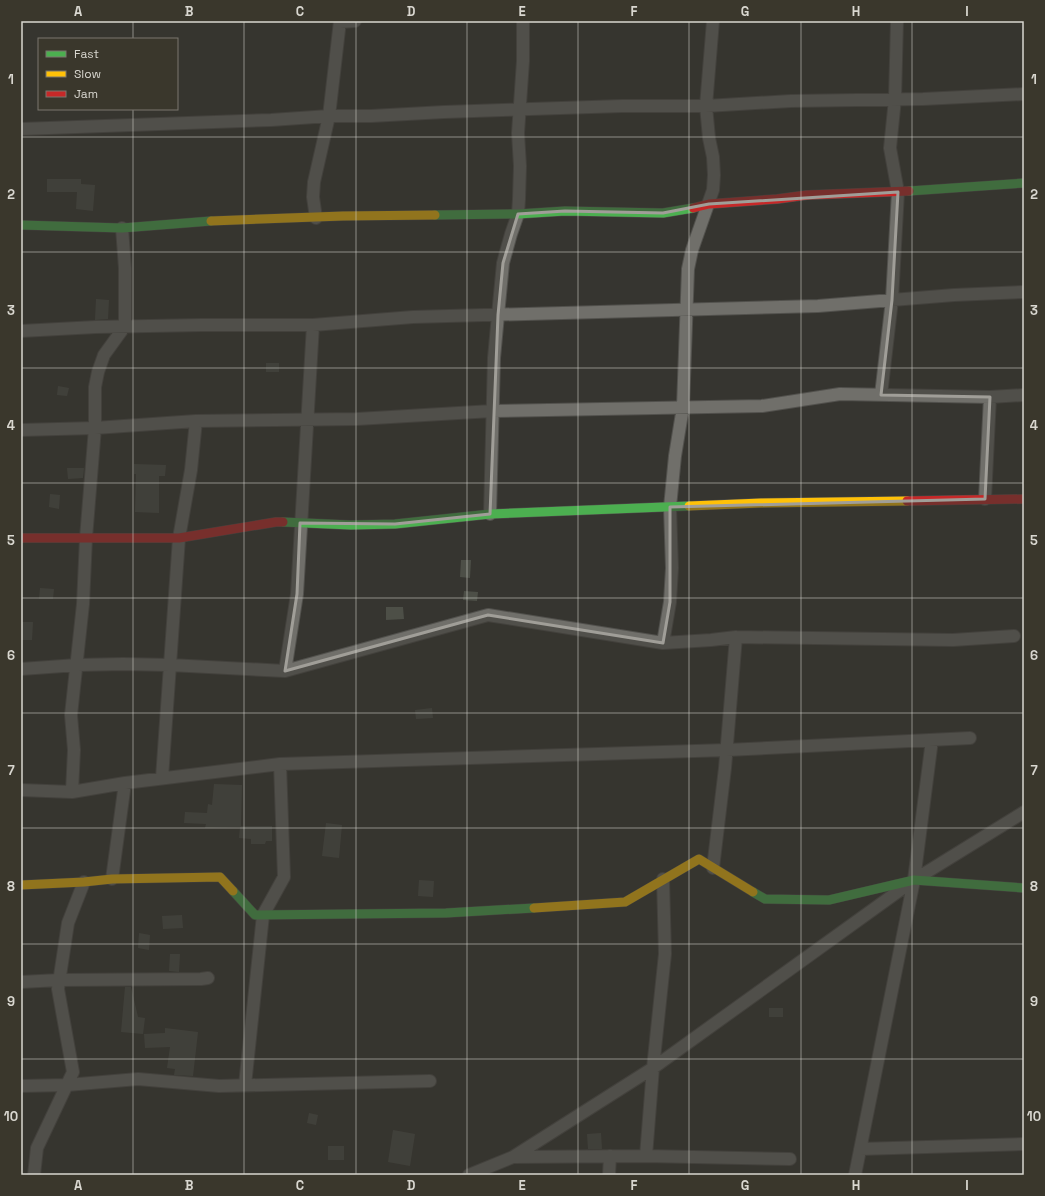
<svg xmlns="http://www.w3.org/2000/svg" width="1045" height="1196" font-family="'Space Grotesk',sans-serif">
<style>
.building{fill:#4d4f47}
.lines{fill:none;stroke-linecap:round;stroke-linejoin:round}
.street-casing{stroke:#52514d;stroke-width:14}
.fast-casing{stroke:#52514d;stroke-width:10}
.slow-casing{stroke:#52514d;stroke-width:10}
.jam-casing{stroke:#52514d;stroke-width:10}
.street{stroke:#706f6a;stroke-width:12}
.fast{stroke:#4caf50;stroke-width:9}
.slow{stroke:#ffc107;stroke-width:9}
.jam{stroke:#c62828;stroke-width:9}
.marked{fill:none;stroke:#a09e98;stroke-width:3;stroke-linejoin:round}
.grid{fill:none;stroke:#d9d7d0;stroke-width:1;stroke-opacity:0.55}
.neatline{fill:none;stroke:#d9d7d0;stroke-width:1.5}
.grid-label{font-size:13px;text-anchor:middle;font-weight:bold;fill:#d9d7d0}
</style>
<rect width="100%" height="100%" fill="#363530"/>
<path class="building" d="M47,179h34v5l14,1 -2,26 -17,-2 1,-17h-30z
M96,299l13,1 -1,19 -13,1z
M266,363h13v9h-13z
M58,386l11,2 -2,8 -10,-1z
M134,464l32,1 -1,11h-6v37l-24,-1 1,-38h-2z
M67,468h17l-1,10 -15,1z
M50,494l10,1 -1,14 -10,-2z
M461,560h10l-1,18 -10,-1z
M40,588l14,1 -1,10h-14z
M464,591l14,1 -1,9 -14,-1z
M386,607h17l1,12 -18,1z
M21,622h12l-1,18h-11z
M432,708l1,10 -17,1 -1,-9z
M214,784l28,1 -1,41h31v15h-6l-1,3h-14v-5l-12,-1 1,-11 -35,1 1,-4 -22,-1 1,-11 22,1 1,-9 4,1z
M326,823l16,2 -3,33 -17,-2z
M419,880l15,1 -1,16 -15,-1z
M182,915l1,13 -20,1 -1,-13z
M139,933l11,2 -1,15 -11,-2z
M170,954h10l-1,18 -10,-1z
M125,987h6l7,30 7,1 -2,16 -22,-2z
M769,1008h14v9h-14z
M165,1028l33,4 -5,44 -19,-1 1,-6 -8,-1 3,-21 -25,1 -1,-14 21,-1z
M309,1113l9,2 -2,10 -9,-2z
M393,1130l22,4 -5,32 -22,-4z
M601,1133l1,16h-14l-1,-15z
M328,1146h16v14h-16z"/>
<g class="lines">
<g class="street-casing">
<path id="street" d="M340,22l15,-1
M21,129l250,-9 58,-4h42l73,-4 178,-6h84l85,-5 132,-2 101,-5
M316,218l-3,-21 1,-15 15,-66 11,-95
M21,331l75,-4 106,-2h111l100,-8 405,-11 136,-11 70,-3
M881,395l11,-95 6,-108 -8,-44 5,-49 2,-78
M21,430l74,-2 101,-7 161,-2 135,-8 270,-5 78,-12 150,3 34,-2
M985,499l5,-102
M490,514l4,-156 4,-43 5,-52 8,-29 7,-20 1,-15 1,-33 -2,-33 5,-72v-40
M736,637l217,3 61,-4
M21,669l56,-4 46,-1 47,1 115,6 203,-56 175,28
M285,671l12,-77 16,-269
M162,778l17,-240 12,-68 5,-49
M21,790l51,2 53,-9 155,-19 447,-14 243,-12
M72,792l2,-42 -3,-35 12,-111 3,-66 9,-110v-41l3,-15 6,-17 21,-29v-58l-3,-40
M713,868l12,-100 11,-131 -25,3 -48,3 7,-41 2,-34 -2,-61 5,-51 8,-49 5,-138 4,-19 21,-60 1,-15 -1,-18 -4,-19 -3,-32 7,-85
M112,879l13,-96
M21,982l38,-2 142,-1 7,-1
M245,1085l18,-170 21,-38 -4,-113
M21,1086l46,-1 71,-6 81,7 211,-5
M860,1149l164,-5
M646,1156l7,-88 12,-114 -2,-75
M513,1157l133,-1 144,3
M34,1175l3,-27 36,-76 -15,-83 10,-66 16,-41
M469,1175l44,-18 140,-89 261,-188 110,-68
M609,1175l1,-19
M855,1175l59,-295 18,-140"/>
</g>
<g class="fast-casing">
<path id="fast" d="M909,191l115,-8
M435,215l83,-1 47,-3 98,2 30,-5
M21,225l101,3 89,-7
M283,522l68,3 44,-1 95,-10 199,-8
M233,891l22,24 191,-2 88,-5
M753,892l12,7 64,1 85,-20 110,8"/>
</g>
<g class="slow-casing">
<path id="slow" d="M211,221l132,-5 92,-1
M689,506l72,-3 146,-2
M21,885l63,-3 28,-3 108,-2 13,14
M534,908l91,-6 74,-43 54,33"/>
</g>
<g class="jam-casing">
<path id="jam" d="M693,208l16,-4 68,-5 30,-4 102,-4
M907,501l117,-2
M21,538h158l97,-16h7"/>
</g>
<use href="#street" class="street"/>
<use href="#fast" class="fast"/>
<use href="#slow" class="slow"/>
<use href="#jam" class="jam"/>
</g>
<path d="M0 0H1045V1196H0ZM898,192l-6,108 -11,95 109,2 -5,102 -315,8v95l-7,41 -175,-28 -203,56 12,-77 3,-71 95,1 95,-10 8,-199 5,-52 15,-49 47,-3 98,2 46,-9z" fill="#363530" fill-opacity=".55" fill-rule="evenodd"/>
<path class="marked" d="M898,192l-6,108 -11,95 109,2 -5,102 -315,8v95l-7,41 -175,-28 -203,56 12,-77 3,-71 95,1 95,-10 8,-199 5,-52 15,-49 47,-3 98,2 46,-9z"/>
<path class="grid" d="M133,21v18M244,21v1154M356,21v1154M467,21v1154M578,21v1154M689,21v1154M801,21v1154M912,21v1154M133,109v1066M21,137h1003M21,252h1003M21,368h1003M21,483h1003M21,598h1003M21,713h1003M21,828h1003M21,944h1003M21,1059h1003"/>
<rect width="1045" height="1196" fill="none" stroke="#3a372c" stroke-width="44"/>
<rect x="38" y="38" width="140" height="72" fill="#3a372c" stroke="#7a776e"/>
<rect x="46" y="51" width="20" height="6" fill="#4caf50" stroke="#7a776e"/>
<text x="74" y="58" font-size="12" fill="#d9d7d0">Fast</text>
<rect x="46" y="71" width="20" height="6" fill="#ffc107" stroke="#7a776e"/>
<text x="74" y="78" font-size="12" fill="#d9d7d0">Slow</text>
<rect x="46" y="91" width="20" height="6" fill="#c62828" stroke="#7a776e"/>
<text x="74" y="98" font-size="12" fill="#d9d7d0">Jam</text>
<rect x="22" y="22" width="1001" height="1152" class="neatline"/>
<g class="grid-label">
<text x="78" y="16">A</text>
<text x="189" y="16">B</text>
<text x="300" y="16">C</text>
<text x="411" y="16">D</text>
<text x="522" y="16">E</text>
<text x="634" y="16">F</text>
<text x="745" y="16">G</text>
<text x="856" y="16">H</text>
<text x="967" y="16">I</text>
<text x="11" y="84">1</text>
<text x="1034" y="84">1</text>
<text x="11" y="199">2</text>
<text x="1034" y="199">2</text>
<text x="11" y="315">3</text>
<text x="1034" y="315">3</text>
<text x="11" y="430">4</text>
<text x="1034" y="430">4</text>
<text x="11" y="545">5</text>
<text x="1034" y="545">5</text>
<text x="11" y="660">6</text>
<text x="1034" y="660">6</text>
<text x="11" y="775">7</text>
<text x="1034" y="775">7</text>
<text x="11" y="891">8</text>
<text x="1034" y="891">8</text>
<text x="11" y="1006">9</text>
<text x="1034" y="1006">9</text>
<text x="11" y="1121">10</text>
<text x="1034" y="1121">10</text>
<text x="78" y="1190">A</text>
<text x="189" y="1190">B</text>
<text x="300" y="1190">C</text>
<text x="411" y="1190">D</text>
<text x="522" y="1190">E</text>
<text x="634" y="1190">F</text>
<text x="745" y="1190">G</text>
<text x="856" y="1190">H</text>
<text x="967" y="1190">I</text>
</g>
</svg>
